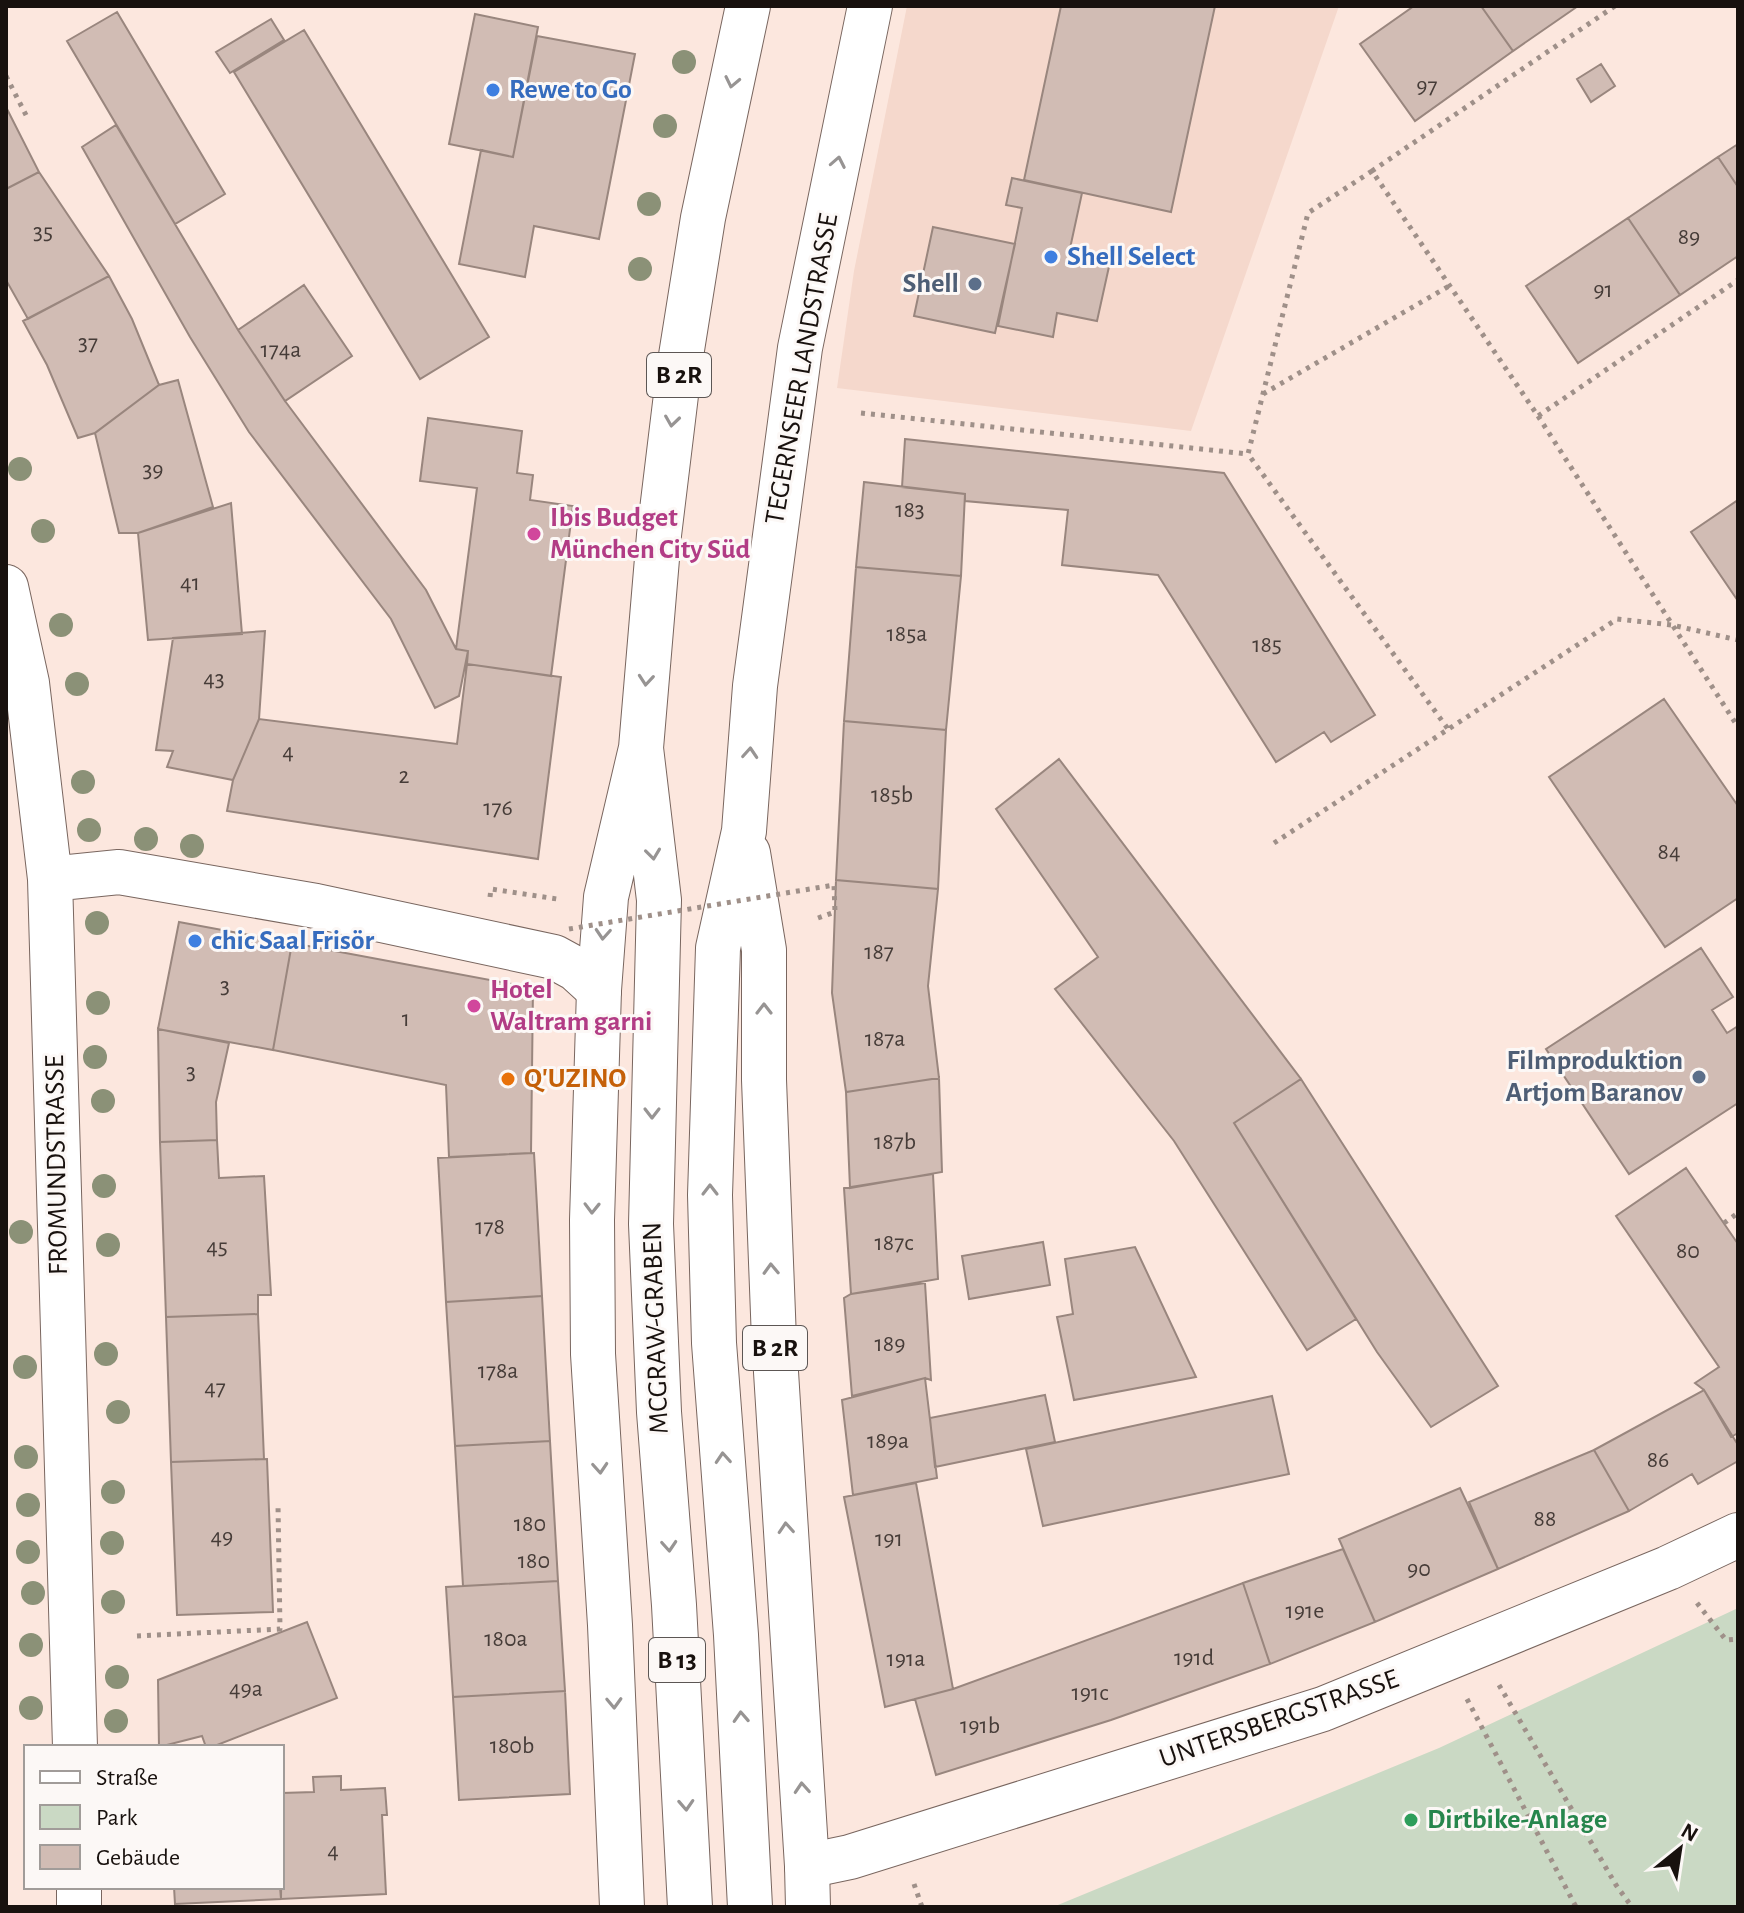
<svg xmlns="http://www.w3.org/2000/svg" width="1744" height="1913" font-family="'Alegreya Sans',sans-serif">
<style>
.built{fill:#f5d8cc}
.green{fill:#cad9c4}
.building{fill:#d1bcb4;stroke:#99867e;stroke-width:2}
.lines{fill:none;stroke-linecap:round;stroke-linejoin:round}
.minor-casing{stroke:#79665f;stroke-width:46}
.major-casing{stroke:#79665f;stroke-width:46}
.highway-casing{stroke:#79665f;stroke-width:46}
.path{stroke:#9f9089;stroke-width:5;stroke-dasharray:4 6;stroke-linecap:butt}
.minor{stroke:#fff;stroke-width:44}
.major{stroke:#fff;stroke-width:44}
.highway{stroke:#fff;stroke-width:44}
.path-bridge{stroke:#9f9089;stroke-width:5;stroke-dasharray:4 6;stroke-linecap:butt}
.tree{fill:#8b9177}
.oneway{stroke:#979493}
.shop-dot{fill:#3f7fe0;stroke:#fcf8f6;stroke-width:3}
.service-dot{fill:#5c6f8a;stroke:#fcf8f6;stroke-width:3}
.hotel-dot{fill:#d1479c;stroke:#fcf8f6;stroke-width:3}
.food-dot{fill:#e8710a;stroke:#fcf8f6;stroke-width:3}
.leisure-dot{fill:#2e9e5b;stroke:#fcf8f6;stroke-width:3}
.labels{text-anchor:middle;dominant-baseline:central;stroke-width:6;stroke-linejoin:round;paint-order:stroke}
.number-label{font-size:24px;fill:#463c38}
.shield{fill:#fcf8f6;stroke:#5c5654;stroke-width:2}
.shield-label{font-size:26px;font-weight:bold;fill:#18110e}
.shop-label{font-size:28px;font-weight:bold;fill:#366cbe;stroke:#fcf8f6;text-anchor:start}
.service-label{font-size:28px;font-weight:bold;fill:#4e5e75;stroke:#fcf8f6;text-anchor:end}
.street-label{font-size:28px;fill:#18110e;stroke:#fcf8f6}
.hotel-label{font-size:28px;font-weight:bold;fill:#b23c85;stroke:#fcf8f6;text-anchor:start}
.food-label{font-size:28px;font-weight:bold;fill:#c56008;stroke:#fcf8f6;text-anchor:start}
.leisure-label{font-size:28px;font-weight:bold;fill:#27864d;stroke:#fcf8f6;text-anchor:start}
</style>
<rect width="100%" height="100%" fill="#fce7de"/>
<path class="built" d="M907,6h432l-148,425 -354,-43 17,-117z"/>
<path class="green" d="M1738,1608v299h-685l386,-159z"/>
<path class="building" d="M1061,6h154l-44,206 -147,-32z
M1414,6h67l32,45 -98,70 -55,-77z
M1481,6h97l-65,45z
M117,12l108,182 -50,30 -108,-183z
M475,14l63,13 -25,130 -64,-13z
M271,19l13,21 -54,33 -14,-21z
M304,30l185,307 -69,42 -186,-307z
M537,36l98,18 -36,185 -65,-13 -9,51 -66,-13 22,-114 32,7z
M1601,64l14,22 -24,16 -14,-23z
M6,107l33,65 -33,17z
M116,125l122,205 47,71 141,189 30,59 12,2 -9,45 -24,12 -44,-89 -142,-187 -59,-95 -108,-190z
M1738,144v43l-20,-30z
M1718,157l20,30v69l-58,39 -52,-77z
M39,172l70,104 -81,43 -22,-39v-91z
M1012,178l70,15 -13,60 41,9 -13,59 -40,-8 -4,24 -55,-11 24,-118 -16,-3z
M1628,218l52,77 -102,68 -52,-77z
M933,227l82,17 -20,89 -81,-17z
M109,276l23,43 27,66 -64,48 -17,5 -31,-73 -24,-44z
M304,285l48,71 -67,45 -47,-71z
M178,380l35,127 -75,26h-19l-24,-100 64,-48z
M428,418l94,13 -5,42 16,2 -3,25 43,6 -22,170 -84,-12 1,-13 -12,-2 21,-161 -57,-7z
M905,439l319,34 151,242 -44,27 -7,-10 -48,30 -118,-187 -96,-10 6,-55 -103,-9v-7l-63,-7z
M864,482l101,12 -4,82 -105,-9z
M1738,500v101l-47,-69z
M231,503l11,131 -94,6 -10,-107z
M856,567l105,9 -15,154 -102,-9z
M265,631l-6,88 -26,61 -66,-13 6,-16 -17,-1 17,-112z
M467,664l94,13 -23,182 -311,-48 6,-31 26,-61 198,25z
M1664,699l74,107v92l-73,49 -116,-170z
M844,721l102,9 -8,159 -102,-9z
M1059,759l242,320 -67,44 122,196 -49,31 -133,-209 -119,-152 43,-32 -102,-148z
M836,880l102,9 -10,97 11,92 -93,14 -14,-99z
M179,922l113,21 -19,107 -115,-21z
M292,943l241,45 -2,165 -82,4 -3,-72 -173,-35z
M1701,948l32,49 -21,13 15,23 11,-7v77l-109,71 -83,-125z
M158,1029l71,14 -13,59 1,38 -57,2z
M939,1078l3,94 -92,16 -4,-96z
M1301,1079l197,307 -67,41 -54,-75 -143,-229z
M217,1140l2,38 45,-2 7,119h-13v19l-92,3 -6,-175z
M534,1153l8,143 -96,6 -8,-144z
M1686,1168l52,76v189l-7,4 -27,-47 -9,-7 24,-16 -103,-151z
M933,1174l5,105 -87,15 -7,-106z
M1043,1242l7,43 -81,14 -7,-43z
M1135,1247l61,130 -122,23 -17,-83 16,-3 -8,-55z
M925,1283l6,97 -6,-2 -73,18 -8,-98 7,-4z
M542,1296l8,145 -95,5 -9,-144z
M258,1314l6,145 -93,3 -5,-145z
M925,1378l12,100 -84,17 -11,-95z
M1704,1390l34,55v16l-40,23 -6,-10 -63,37 -35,-61z
M1045,1395l10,47 -120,25 -5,-49z
M1272,1396l17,78 -246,52 -17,-77z
M550,1441l8,140 -95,5 -8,-140z
M1594,1450l35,61 -131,58 -29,-67z
M267,1459l6,153 -96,3 -6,-153z
M916,1483l37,206 -68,18 -41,-210z
M1460,1488l38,81 -123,53 -36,-83z
M1343,1549l32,73 -105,42 -27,-81z
M558,1581l7,110 -112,6 -7,-110z
M1243,1583l27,81 -159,56 -175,55 -21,-76 38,-10z
M307,1622l30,76 -125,49h-6l-4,-11 -43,11 -1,-67z
M565,1691l5,103 -111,6 -6,-103z
M341,1776v14l44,-2 2,27h-5l4,79 -105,5 1,-106 32,-1 -1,-15z
M174,1887h106l1,12 -106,5z"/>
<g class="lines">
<g class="minor-casing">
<path id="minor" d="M6,587l21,96 23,196 25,868
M50,879l69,-7 197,34 238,51 22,12 23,21
M807,1866l43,-9 473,-148 345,-141 70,-33
M79,1887v20"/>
</g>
<g class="major-casing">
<path id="major" d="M599,990l-7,230 1,134 17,271 12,282
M807,1866l1,41"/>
</g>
<g class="highway-casing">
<path id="highway" d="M641,748l18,152 -8,324 8,188 15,193 16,302
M748,853l16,97v130l10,260 33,526
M599,990l7,-93 35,-149 18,-213 21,-173 23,-144 45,-212
M750,1907l-14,-272 -22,-292 -4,-148 8,-247 26,-117 11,-145 45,-338 70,-342"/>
</g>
<path class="path" d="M1615,6l-243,165 166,245 200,-136
M6,76l21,41
M1372,171l-64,42 -60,241 200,275
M1263,394l186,-108
M861,413l387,41
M1538,416l200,311
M1274,843l343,-224 55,6 66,15
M490,897l1,-8 66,10
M818,918l17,-6 -1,-27
M1724,1223l14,-10
M1697,1603l29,37 12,-1
M137,1636l143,-7 -2,-124
M1499,1685l117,200 16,22
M1467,1699l109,208
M914,1884l8,23"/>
<use href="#minor" class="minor"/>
<use href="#major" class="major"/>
<use href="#highway" class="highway"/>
<path class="path-bridge" d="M569,929l265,-44"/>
</g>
<g class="tree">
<circle cx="684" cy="62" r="12"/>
<circle cx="665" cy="126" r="12"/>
<circle cx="649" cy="204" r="12"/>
<circle cx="640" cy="269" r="12"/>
<circle cx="20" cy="469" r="12"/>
<circle cx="43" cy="531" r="12"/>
<circle cx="61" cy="625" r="12"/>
<circle cx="77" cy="684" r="12"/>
<circle cx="83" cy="782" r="12"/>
<circle cx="89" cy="830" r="12"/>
<circle cx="146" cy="839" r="12"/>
<circle cx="192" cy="846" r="12"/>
<circle cx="97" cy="923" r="12"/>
<circle cx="98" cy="1003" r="12"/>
<circle cx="95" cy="1057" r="12"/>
<circle cx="103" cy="1101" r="12"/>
<circle cx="104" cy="1186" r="12"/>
<circle cx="21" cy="1232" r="12"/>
<circle cx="108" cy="1245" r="12"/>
<circle cx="106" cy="1354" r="12"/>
<circle cx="25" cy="1367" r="12"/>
<circle cx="118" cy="1412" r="12"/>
<circle cx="26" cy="1457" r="12"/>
<circle cx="113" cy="1492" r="12"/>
<circle cx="28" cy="1505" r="12"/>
<circle cx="112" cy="1543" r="12"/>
<circle cx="28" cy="1552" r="12"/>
<circle cx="33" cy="1593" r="12"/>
<circle cx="113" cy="1602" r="12"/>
<circle cx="31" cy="1645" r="12"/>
<circle cx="117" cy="1677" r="12"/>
<circle cx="31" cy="1708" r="12"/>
<circle cx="116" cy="1721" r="12"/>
</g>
<defs><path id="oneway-chevron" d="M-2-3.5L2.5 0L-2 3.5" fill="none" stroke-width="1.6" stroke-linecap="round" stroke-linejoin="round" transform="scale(2)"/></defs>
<g class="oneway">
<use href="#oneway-chevron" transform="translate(732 82) rotate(102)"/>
<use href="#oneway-chevron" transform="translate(838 162) rotate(-79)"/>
<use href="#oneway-chevron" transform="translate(672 421) rotate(98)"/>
<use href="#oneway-chevron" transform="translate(646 680) rotate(95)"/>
<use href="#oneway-chevron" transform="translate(750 753) rotate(-86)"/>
<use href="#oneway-chevron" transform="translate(653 854) rotate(83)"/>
<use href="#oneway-chevron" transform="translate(603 934) rotate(94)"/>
<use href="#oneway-chevron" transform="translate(764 1009) rotate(-90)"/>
<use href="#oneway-chevron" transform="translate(652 1113) rotate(90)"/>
<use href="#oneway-chevron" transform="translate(710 1190) rotate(-90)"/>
<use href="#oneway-chevron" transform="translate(592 1208) rotate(91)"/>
<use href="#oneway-chevron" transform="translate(771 1269) rotate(-92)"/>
<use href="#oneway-chevron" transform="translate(723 1458) rotate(-94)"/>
<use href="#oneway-chevron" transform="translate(600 1468) rotate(86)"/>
<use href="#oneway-chevron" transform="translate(786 1528) rotate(-94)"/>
<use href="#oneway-chevron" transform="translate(669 1546) rotate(86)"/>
<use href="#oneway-chevron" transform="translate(614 1703) rotate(88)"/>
<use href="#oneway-chevron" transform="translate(741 1717) rotate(-93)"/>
<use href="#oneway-chevron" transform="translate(802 1788) rotate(-94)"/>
<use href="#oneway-chevron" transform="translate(686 1805) rotate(87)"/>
</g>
<g class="shop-dot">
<circle cx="493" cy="90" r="8"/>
<circle cx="1051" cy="257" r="8"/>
<circle cx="195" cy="941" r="8"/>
</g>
<g class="service-dot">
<circle cx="975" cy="284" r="8"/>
<circle cx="1699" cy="1077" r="8"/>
</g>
<g class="hotel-dot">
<circle cx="534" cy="534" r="8"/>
<circle cx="474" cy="1006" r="8"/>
</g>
<circle class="food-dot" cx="508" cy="1079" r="8"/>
<circle class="leisure-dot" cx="1411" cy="1820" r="8"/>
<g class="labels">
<g class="number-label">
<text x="1427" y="86">97</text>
<text x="43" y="232">35</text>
<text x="1689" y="237">89</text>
<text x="1603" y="290">91</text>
<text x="88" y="343">37</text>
<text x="281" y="350">174a</text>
<text x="153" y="470">39</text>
<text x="910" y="510">183</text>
<text x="190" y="583">41</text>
<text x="907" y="634">185a</text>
<text x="1267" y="645">185</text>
<text x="214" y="679">43</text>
<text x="288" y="752">4</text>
<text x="404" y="776">2</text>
<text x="892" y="795">185b</text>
<text x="498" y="808">176</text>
<text x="1669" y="852">84</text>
<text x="879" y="952">187</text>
<text x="225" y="986">3</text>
<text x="406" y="1019">1</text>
<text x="885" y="1039">187a</text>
<text x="191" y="1072">3</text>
<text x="895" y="1142">187b</text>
<text x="490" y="1227">178</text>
<text x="894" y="1243">187c</text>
<text x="217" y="1247">45</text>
<text x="1688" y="1251">80</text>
<text x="890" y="1344">189</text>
<text x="498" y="1371">178a</text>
<text x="215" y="1388">47</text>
<text x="888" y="1441">189a</text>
<text x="1658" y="1460">86</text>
<text x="1545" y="1519">88</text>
<text x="530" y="1524">180</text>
<text x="222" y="1537">49</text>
<text x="889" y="1539">191</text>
<text x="534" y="1561">180</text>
<text x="1419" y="1569">90</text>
<text x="1305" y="1611">191e</text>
<text x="506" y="1639">180a</text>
<text x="1194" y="1658">191d</text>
<text x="906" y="1659">191a</text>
<text x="246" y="1689">49a</text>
<text x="1090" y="1693">191c</text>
<text x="980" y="1726">191b</text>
<text x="512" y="1746">180b</text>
<text x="333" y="1851">4</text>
</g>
<g class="shield">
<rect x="647" y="353" width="64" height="44" rx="6"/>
<rect x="743" y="1326" width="64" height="44" rx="6"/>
<rect x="649" y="1638" width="56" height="44" rx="6"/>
</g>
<g class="shield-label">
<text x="679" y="375">B 2R</text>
<text x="775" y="1348">B 2R</text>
<text x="677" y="1660">B 13</text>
</g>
<g class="shop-label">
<text x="509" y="90">Rewe to Go</text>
<text x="1067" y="257">Shell Select</text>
<text x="211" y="941">chic Saal Frisör</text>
</g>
<g class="service-label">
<text x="959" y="284">Shell</text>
<text x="1683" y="1061">Filmproduktion<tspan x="1683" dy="32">Artjom Baranov</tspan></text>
</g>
<g class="street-label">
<text transform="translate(802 369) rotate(-80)">TEGERNSEER LANDSTRASSE</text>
<text transform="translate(57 1165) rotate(-91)">FROMUNDSTRASSE</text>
<text transform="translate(656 1328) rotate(-92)">MCGRAW-GRABEN</text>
<text transform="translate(1279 1719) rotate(-19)">UNTERSBERGSTRASSE</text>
</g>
<g class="hotel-label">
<text x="550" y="518">Ibis Budget<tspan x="550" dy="32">München City Süd</tspan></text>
<text x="490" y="990">Hotel<tspan x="490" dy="32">Waltram garni</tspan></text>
</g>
<g class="food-label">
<text x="524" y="1079">Q'UZINO</text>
</g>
<g class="leisure-label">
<text x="1427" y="1820">Dirtbike-Anlage</text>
</g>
</g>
<rect width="1744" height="1913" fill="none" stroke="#18110e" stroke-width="16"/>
<rect x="24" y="1745" width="260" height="144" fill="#fcf8f6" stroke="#a19c99" stroke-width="2"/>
<rect x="40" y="1771" width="40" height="12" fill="#ffffff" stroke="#a19c99" stroke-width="2"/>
<text x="96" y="1785" font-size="24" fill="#18110e">Straße</text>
<rect x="40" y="1805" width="40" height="24" fill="#cad9c4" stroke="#a19c99" stroke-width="2"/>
<text x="96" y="1825" font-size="24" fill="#18110e">Park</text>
<rect x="40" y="1845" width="40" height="24" fill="#d1bcb4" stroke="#a19c99" stroke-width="2"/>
<text x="96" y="1865" font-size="24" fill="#18110e">Gebäude</text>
<g transform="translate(1680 1849) rotate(30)" stroke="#fcf8f6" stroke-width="6" paint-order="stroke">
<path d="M0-6L14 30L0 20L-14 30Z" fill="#18110e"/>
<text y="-12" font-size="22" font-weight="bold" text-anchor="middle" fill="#18110e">N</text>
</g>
</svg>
